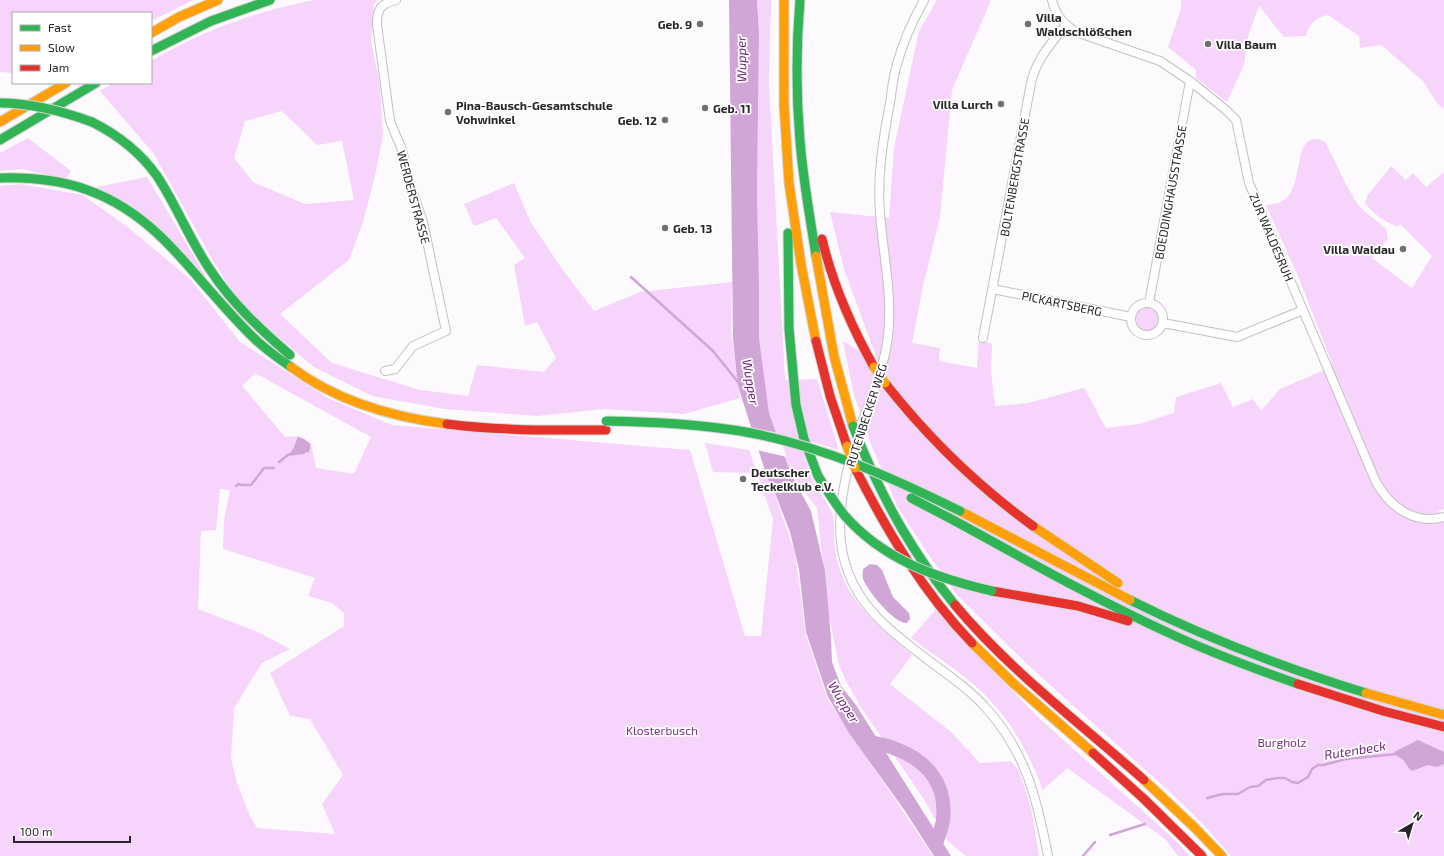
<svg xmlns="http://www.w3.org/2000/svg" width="1444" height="856" font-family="'Exo 2',sans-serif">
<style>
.green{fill:#f6d4fb;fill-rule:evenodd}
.water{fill:#d0a6d7}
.pier{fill:#fdfafd}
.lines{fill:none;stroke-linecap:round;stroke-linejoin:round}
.stream{stroke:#d0a6d7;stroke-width:2.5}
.river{stroke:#d0a6d7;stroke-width:14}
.street-casing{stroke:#c3c1c3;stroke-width:10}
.fast-casing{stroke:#d7d6d7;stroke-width:11}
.slow-casing{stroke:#d7d6d7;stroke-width:11}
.jam-casing{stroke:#d7d6d7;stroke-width:11}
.street{stroke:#fffeff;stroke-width:8}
.fast{stroke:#30b455;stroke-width:9}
.slow{stroke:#ff9f0a;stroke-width:9}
.jam{stroke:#e5322d;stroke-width:9}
.fast-bridge-casing{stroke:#d7d6d7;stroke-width:11;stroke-linecap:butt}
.slow-bridge-casing{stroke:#d7d6d7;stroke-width:11;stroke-linecap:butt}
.fast-bridge{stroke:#30b455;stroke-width:9}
.slow-bridge{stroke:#ff9f0a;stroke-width:9}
.poi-dot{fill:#737073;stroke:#fff;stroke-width:1.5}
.labels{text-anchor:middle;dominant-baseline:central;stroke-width:3.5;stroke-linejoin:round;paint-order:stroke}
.poi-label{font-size:12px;font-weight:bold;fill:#282528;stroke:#fff;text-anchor:start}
.street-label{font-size:12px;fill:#282528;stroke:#fff}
.park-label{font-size:12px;fill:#793185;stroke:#fff}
.water-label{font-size:13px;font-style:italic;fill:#6e267a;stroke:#fff}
</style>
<rect width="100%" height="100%" fill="#fdfafd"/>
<path class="green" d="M0,0h193l-42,21v-8h-138v60l-13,-1z
M314,0h64l-4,4 -3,38 9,43 3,51 -9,44 -11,42 -14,38 -69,54 52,49 88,27 48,6 9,-31 67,7 12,-14 -19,-36 -12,4 -11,-61 11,-7 -29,-40 -22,8 -10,-22 50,-21 16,38 32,48 32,42 46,-19 92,-10 -1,46 9,70 -56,16 -80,-5 -67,7 -92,-7 -73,-13 -58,-29 -48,-40 -29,-28 -25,-40 -58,-105 -54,-63 13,-8h38v-22c51,-30 106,-50 163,-61zM282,111l35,34 25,-4 12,59 -49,4 -52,-22 -19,-24 11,-37z
M757,0h14l-2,82 16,298 32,-1 22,71 -40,-12c4,13 8,27 13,41 5,10 19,28 21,37 2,13 0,27 3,40 9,44 43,72 76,99l-22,29 60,47 30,32 31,-2 8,10 6,18 6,19 8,48h-73l-18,-15 -25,-43 -61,-89 -15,-26 -8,-18 -10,-48 -12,-109 -26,-34 -22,-61 -10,-75v-55l-2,-88 2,-162z
M937,0h54l-39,90 -12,127 -17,69 -11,57 28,5 -1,13 38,7 2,-29 13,5 -1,27 4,35 33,-3 56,-15 22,40 33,-4 35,-11 2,-16 45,-14 12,24 20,-8 8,12 19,-22 44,-19 8,-7 -32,-82 -34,-76c4,-1 11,-1 15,-3 24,-12 11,-64 35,-63 3,0 7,2 9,3 12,21 20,45 35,65 8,8 18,14 26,22l2,10 -16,19 40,30 20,-32 -32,-32 -2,3c-14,-6 -24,-12 -33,-24l3,-8 23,-29 15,14 7,-7 13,14 18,-15v337l-7,3 7,1v343h-213l-29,-33 -33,-32 -140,-125 -72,-71 -31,-44 -29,-45 -26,-62 -17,-49 -11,-54 53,32 -18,-11 -34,-93 -14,-57 59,6 5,-70 25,-117z
M1181,0h263v109l-7,-6 -14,-22 -42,-36 -21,3 -1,-12 -31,-21c-13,3 -18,8 -22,21l-22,1 -25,-31 -11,30 -4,29 -17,37 -31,-24v-8l-28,-23 13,-38z
M28,138l43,33 -5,8 -44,-10 -22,2v-18z
M147,177l61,103 -111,-93z
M20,184l63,11 47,34 61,51 49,62 88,56 64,27 298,25 55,186h16l12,-117 -16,-46 -44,-1 -8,-29 44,7 8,23 9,-3 29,83 11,83 22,64 105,156h-933v-670zM255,373l116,64 -17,37 -38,-6 -5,-25 -12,-7 -14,1 -43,-51zM220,489l10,1 -6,30 -1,29 92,29 -7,18 24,7 12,10v13l-74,47 20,43 20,3 33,56 -21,29 13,30 -78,-6 -7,-12 -13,-33 -6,-24 3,-51 28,-45 28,-14 -32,-17 -60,-23 3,-78 15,-1z
M1134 319a13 13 0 1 1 26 0a13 13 0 1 1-26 0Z
M936,609l25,29 78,80 136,122 15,16h-12l-13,-17 -98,-71 -24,22c-14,-37 -32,-70 -61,-98 -21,-20 -47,-36 -71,-54z"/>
<path class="water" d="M729,0h28l2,33 -2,162 2,88v55l10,75 22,61 20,37 14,60 6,67 1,24 9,24 15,19 95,151h-17l-29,-45 -56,-78 -21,-36 -22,-65 -7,-63 -9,-37 -17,-44 -6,-11 -29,-91 -5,-47z
M298,437l6,2 6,5v5l-2,4 -2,-1 -2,2 -16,2 -1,-2c7,-2 8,-11 11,-17z
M870,564l7,1 5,5 11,27 16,16 1,6 -3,4c-13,1 -40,-33 -44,-44 -1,-4 0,-6 0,-10z
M1418,740l26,12v12l-7,3 -9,-2 -16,6c-4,-3 -5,-6 -8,-10 -3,-4 -8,-4 -10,-9z"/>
<path class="pier" d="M749,427l29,6 9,24 -30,-7z"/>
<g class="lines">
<path class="stream" d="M631,277l82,74 25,31
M279,462l9,-7
M236,486l3,-2 3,1h9l13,-17h10
M1207,798l16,-4h15l12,-7 8,-1 8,-6 12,-2h7l7,4 6,1 10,-6 4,-8 6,-4h5l23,-6 51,-5
M1110,835l35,-11
M1083,856l12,-14"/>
<path class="river" d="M869,742c9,2 19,3 27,7 32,12 51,36 47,71 -1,8 -5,16 -7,24"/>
<g class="street-casing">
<path id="street" d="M1052,0c3,15 12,24 24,32l84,29 30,20 36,29 10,10 13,63 127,299c14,25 38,43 68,35
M993,289l138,28
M1131 319a16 16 0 1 1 32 0a16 16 0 1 1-32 0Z
M1149,303l41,-222
M1163,323l74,14 66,-27
M983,338l48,-255c6,-25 19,-38 35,-58
M385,371l10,-2 18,-23 33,-15 -23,-109 -14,-41 -7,-31 -12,-29 -13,-96c0,-16 3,-21 19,-25
M857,434c12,-29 25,-59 30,-91 7,-43 -4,-87 -7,-130 -3,-37 3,-74 10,-110 2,-13 3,-27 7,-39 6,-22 16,-44 27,-64
M850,459c-15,59 -18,111 27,158 15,16 33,29 51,43 20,15 41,29 58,48 40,44 51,91 62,148"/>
</g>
<g class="fast-casing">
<path id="fast" d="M800,0c-4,47 -4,94 0,141 3,38 10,76 16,115
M151,51l60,-30 59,-21
M92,122c26,13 48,30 65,54 20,30 33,65 54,95 21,32 50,59 79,84
M0,140l96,-57
M0,178c64,-2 114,14 160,58 19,18 35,38 52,57 14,16 29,33 45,48 11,10 22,18 34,26
M788,233l1,96 7,76 8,34 14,37
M861,446c25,59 53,109 94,159
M955,521c71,39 142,79 216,113 41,19 84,35 127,50
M1130,600c76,38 155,68 236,93"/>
</g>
<g class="slow-casing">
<path id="slow" d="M784,0v106l5,77 12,81 15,77
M151,33l28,-16 39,-17
M0,122l66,-39
M816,256l18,100 19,70
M291,367c45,34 101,50 156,57
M960,511l170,89
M1033,526l85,57
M972,643l41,40 80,70
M1366,693l78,22
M1144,780l51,48 27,28"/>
</g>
<g class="jam-casing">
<path id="jam" d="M822,239c11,46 29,87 52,128
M816,341l14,55 17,50
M885,383c44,56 90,101 148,143
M447,424c53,7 106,6 159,6
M855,468c32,63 68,124 117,175
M992,591l86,15 50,15
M955,605c55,66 125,118 189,175
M1298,684l85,27 61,16
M1093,753l51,46 58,57"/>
</g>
<use href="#street" class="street"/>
<use href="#fast" class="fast"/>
<use href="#slow" class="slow"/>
<use href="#jam" class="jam"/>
<g class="fast-bridge-casing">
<path id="fast-bridge" d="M0,103c32,0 62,8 92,19
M606,421c48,1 97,3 145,12 73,14 142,45 209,78
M853,426l8,20
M818,476c9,14 17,28 27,40 39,44 91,62 147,75
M911,498l44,23"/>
</g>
<g class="slow-bridge-casing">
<path id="slow-bridge" d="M874,367l11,16
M847,446l8,22"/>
</g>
<use href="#fast-bridge" class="fast-bridge"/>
<use href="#slow-bridge" class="slow-bridge"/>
</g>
<g class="poi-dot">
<circle cx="700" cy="24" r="4"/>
<circle cx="1028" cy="24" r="4"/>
<circle cx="1208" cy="44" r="4"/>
<circle cx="1001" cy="104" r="4"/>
<circle cx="705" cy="108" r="4"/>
<circle cx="448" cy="112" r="4"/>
<circle cx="665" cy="120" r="4"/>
<circle cx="665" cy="228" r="4"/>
<circle cx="1403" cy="249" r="4"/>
<circle cx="743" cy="479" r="4"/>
</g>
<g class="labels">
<g class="poi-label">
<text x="1036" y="17">Villa<tspan x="1036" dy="14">Waldschlößchen</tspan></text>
<text x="692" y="24" text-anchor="end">Geb. 9</text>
<text x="1216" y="44">Villa Baum</text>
<text x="993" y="104" text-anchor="end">Villa Lurch</text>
<text x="456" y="105">Pina-Bausch-Gesamtschule<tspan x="456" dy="14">Vohwinkel</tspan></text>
<text x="713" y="108">Geb. 11</text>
<text x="657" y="120" text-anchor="end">Geb. 12</text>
<text x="673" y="228">Geb. 13</text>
<text x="1395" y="249" text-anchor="end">Villa Waldau</text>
<text x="751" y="472">Deutscher<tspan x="751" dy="14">Teckelklub e.V.</tspan></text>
</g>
<g class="street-label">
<text transform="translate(1014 177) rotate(-80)">BOLTENBERGSTRASSE</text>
<text transform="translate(1170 192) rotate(-80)">BOEDDINGHAUSSTRASSE</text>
<text transform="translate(414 197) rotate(75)">WERDERSTRASSE</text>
<text transform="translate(1272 237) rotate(67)">ZUR WALDESRUH</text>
<text transform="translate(1062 303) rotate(12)">PICKARTSBERG</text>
<text transform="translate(866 415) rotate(-72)">RUTENBECKER WEG</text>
</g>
<g class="park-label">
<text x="662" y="730">Klosterbusch</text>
<text x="1282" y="742">Burgholz</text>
</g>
<g class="water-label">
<text transform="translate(741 59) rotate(-91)">Wupper</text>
<text transform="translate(751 382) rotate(80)">Wupper</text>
<text transform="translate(844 702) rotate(58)">Wupper</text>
<text transform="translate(1355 750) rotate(-9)">Rutenbeck</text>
</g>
</g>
<rect x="12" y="12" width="140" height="72" fill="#ffffff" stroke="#a9a8a9"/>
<rect x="20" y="25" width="20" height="6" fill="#30b455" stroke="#a9a8a9"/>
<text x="48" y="32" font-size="12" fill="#282528">Fast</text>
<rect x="20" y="45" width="20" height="6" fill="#ff9f0a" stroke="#a9a8a9"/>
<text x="48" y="52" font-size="12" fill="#282528">Slow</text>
<rect x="20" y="65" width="20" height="6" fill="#e5322d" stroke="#a9a8a9"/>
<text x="48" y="72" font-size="12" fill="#282528">Jam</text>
<g transform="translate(1412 824) rotate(38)" stroke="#ffffff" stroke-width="3" paint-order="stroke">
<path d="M0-3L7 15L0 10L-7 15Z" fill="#282528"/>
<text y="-6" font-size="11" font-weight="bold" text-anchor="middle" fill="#282528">N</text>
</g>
<path d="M14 836v6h116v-6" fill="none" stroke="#282528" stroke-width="2"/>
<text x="20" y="836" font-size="12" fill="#282528" stroke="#ffffff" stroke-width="3" paint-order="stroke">100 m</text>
</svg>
